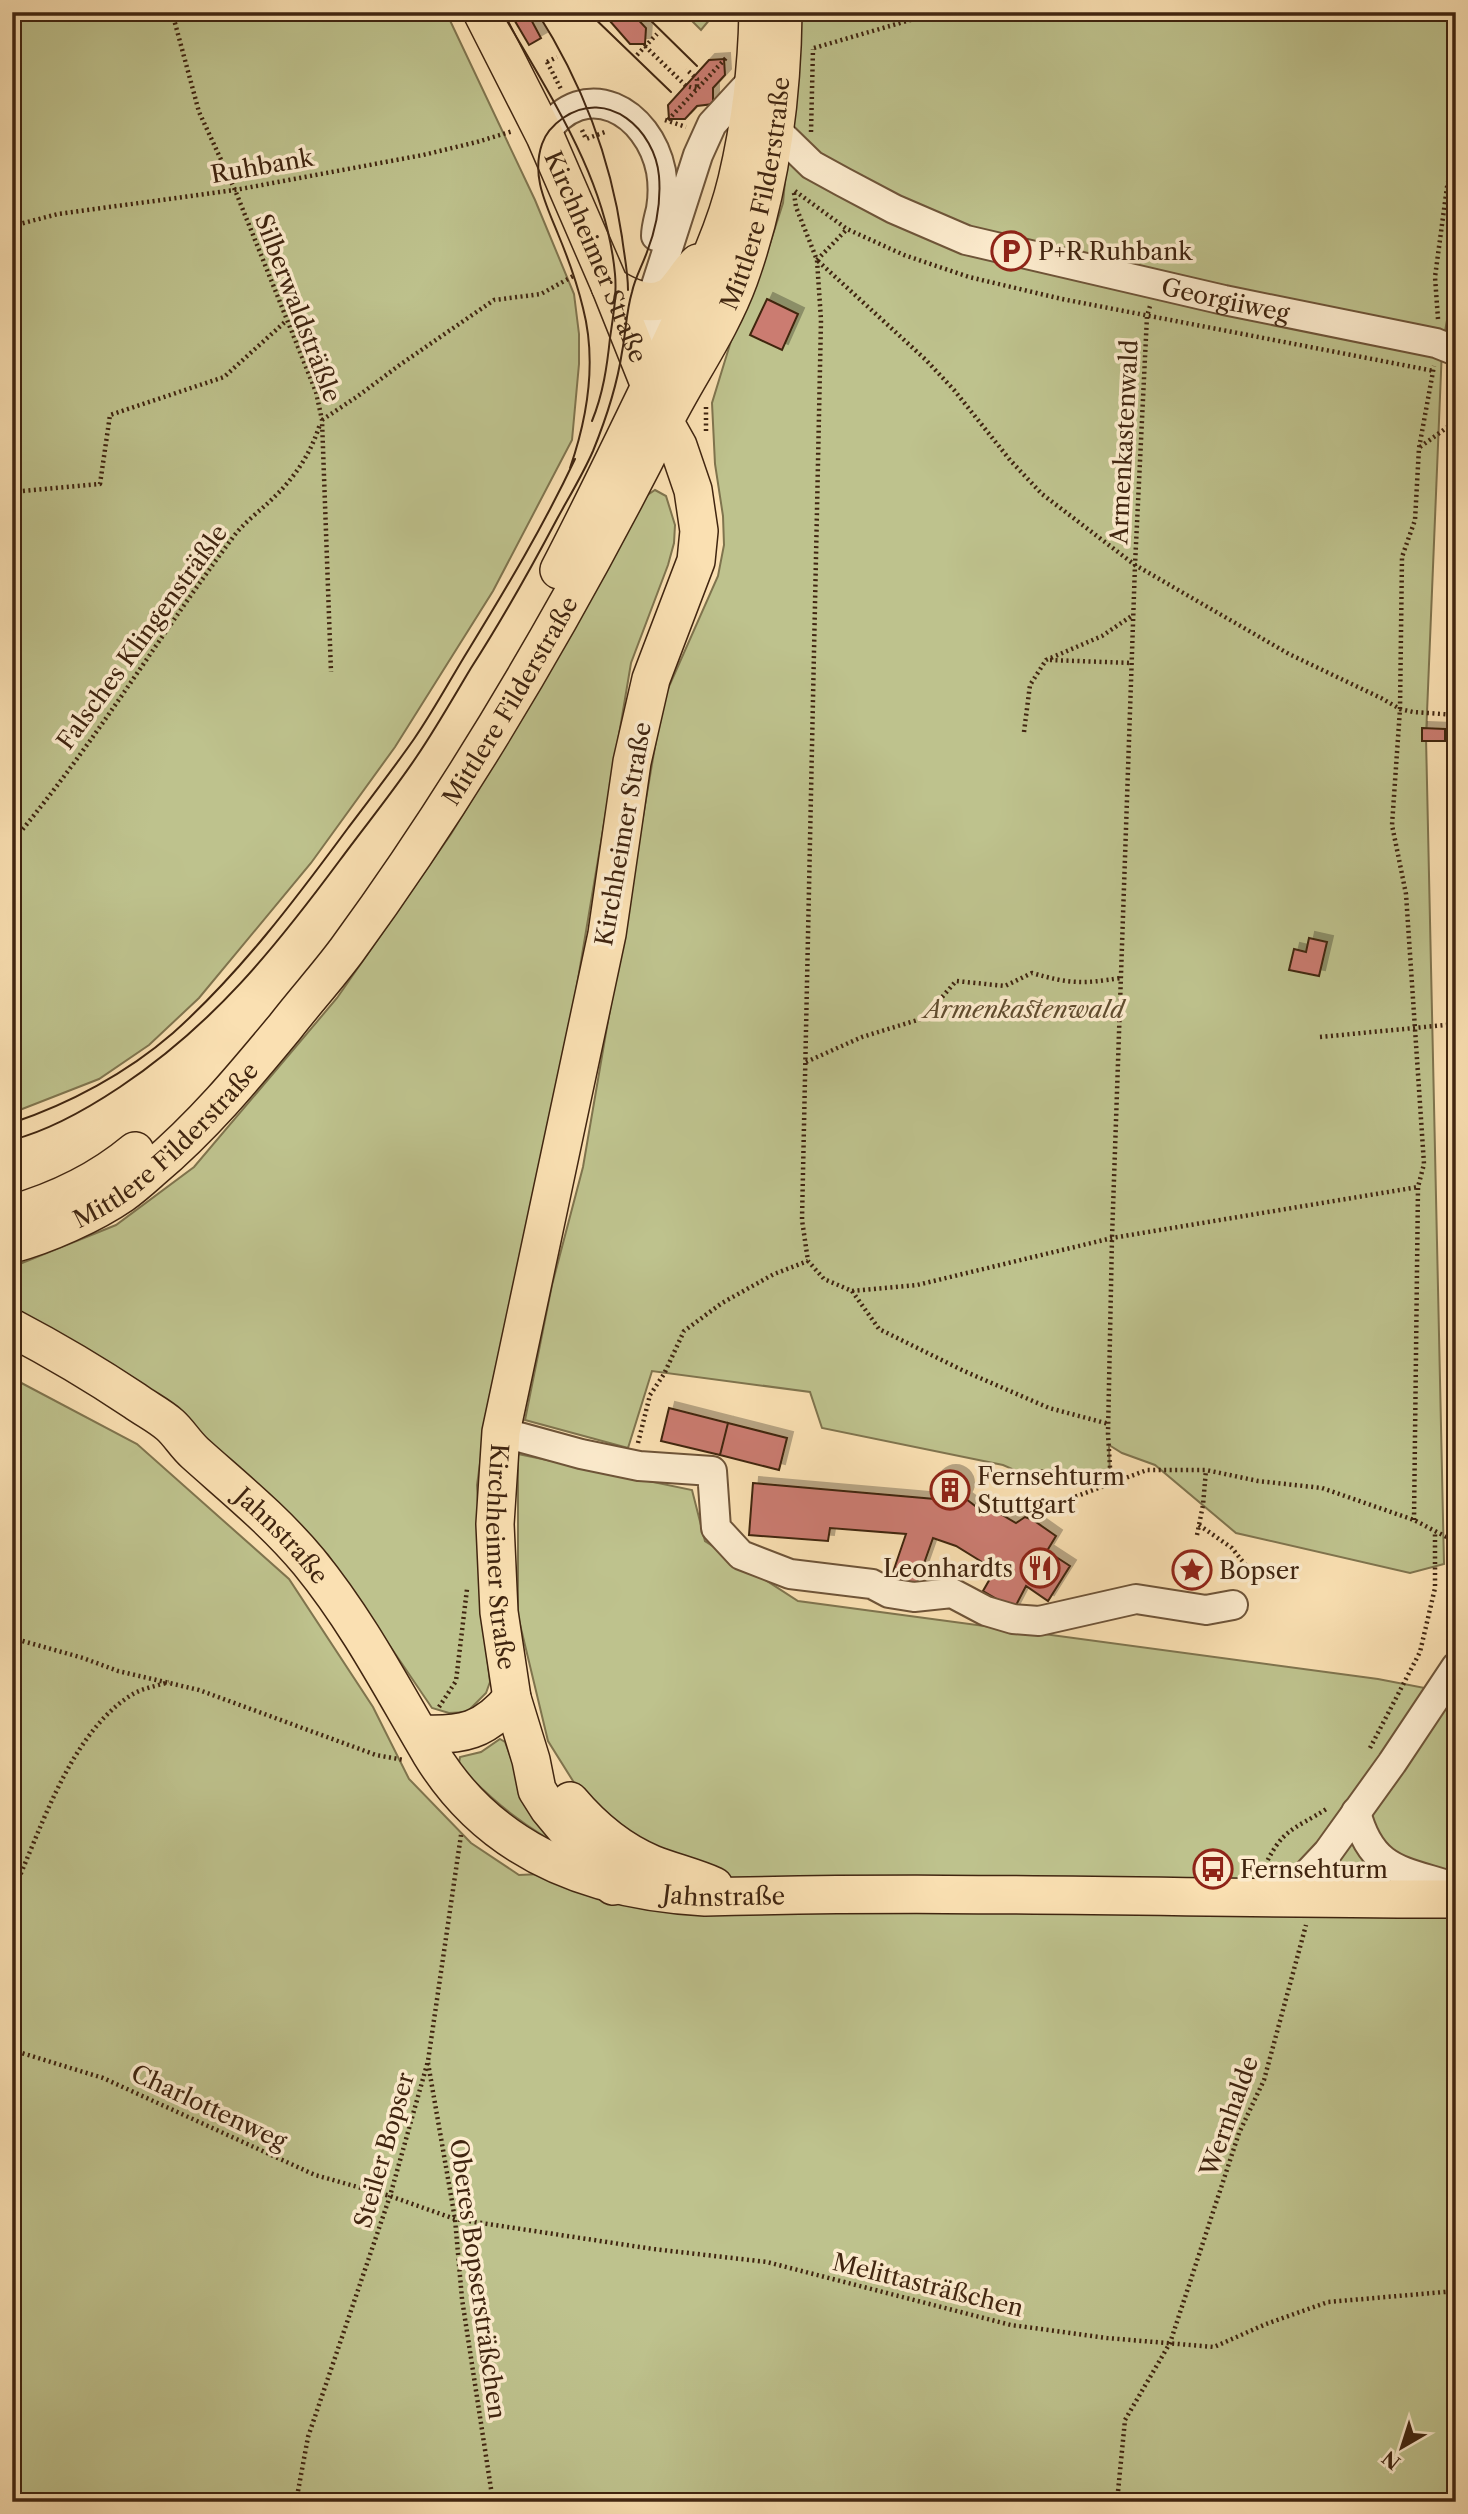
<svg xmlns="http://www.w3.org/2000/svg" width="1468" height="2514" font-family="'Libre Caslon Text',serif">
<style>
.green{fill:#bec28d;stroke:#7f744e;stroke-width:2}
.building{fill:#cb7c71;stroke:#402510;stroke-width:2;filter:url(#shadow)}
.lines{fill:none;stroke-linecap:round;stroke-linejoin:round}
.minor-casing{stroke:#6e5438;stroke-width:32}
.major-casing{stroke:#402510;stroke-width:40}
.path{stroke:#402510;stroke-width:4.5;stroke-dasharray:2 3.5;stroke-linecap:butt}
.minor{stroke:#fcebcd;stroke-width:28}
.major{stroke:#fae0b2;stroke-width:37}
.tram{stroke:#402510;stroke-width:2}
.labels{text-anchor:middle;dominant-baseline:central;stroke-width:7;stroke-linejoin:round;paint-order:stroke}
.street-label{font-size:24px;fill:#402510;stroke:#fcebcd}
.poi-label{font-size:24px;fill:#402510;stroke:#fcebcd;text-anchor:start}
.park-label{font-size:24px;font-style:italic;fill:#604c2f;stroke:#fcebcd}
</style>
<defs>
<filter id="shadow"><feDropShadow dx="6" dy="-6" stdDeviation="0" flood-color="#0004"/></filter>
</defs>
<rect width="100%" height="100%" fill="#fae0b2"/>
<filter id="stains"><feTurbulence type="fractalNoise" baseFrequency=".00286" numOctaves="4"/><feColorMatrix values="0 0 0 0 .2 0 0 0 0 .09 0 0 0 0 .02 0 0 0 .5 -.17"/></filter>
<radialGradient id="worn" r=".72"><stop offset=".6" stop-color="#630" stop-opacity="0"/><stop offset="1" stop-color="#630" stop-opacity=".3"/></radialGradient>
<path class="green" d="M12,12h434l89,188 39,94 5,40v30l-7,76 -79,151 -98,156 -84,116 -112,135 -50,47 -50,34 -87,34z
M683,12h33l-15,18z
M795,12h661v258l-14,78 -16,389 18,827 -34,9 -174,-40 -81,-68 -33,-12 -13,-8 1,33h-45l-11,-8h-15l-13,5 -23,-10 -181,-37 -12,-36 -158,-21 -24,77 -103,-28 27,-135 31,-118 80,-467 55,-124 6,-31 -1,-29 -8,-52 -3,-61 19,-62 34,-82 18,-56 9,-99z
M655,490l11,6 9,29 -1,18 -6,22 -37,98 -55,328 -94,458 -5,36 6,136 7,61 -4,11 -19,19 -18,1 -17,-5 -104,-153 -78,-77 -79,-71 -159,-100v-40l104,-42 78,-58 143,-169 114,-164 90,-148 105,-190z
M12,1378l125,66 152,135 84,128 36,72 62,64 48,32 88,-4 -19,-66 -40,-64 -30,-125v-162l174,36 13,51 93,60 580,78 78,15v808h-1444z
M500,1739l5,3 11,29 57,82c-47,-25 -75,-47 -112,-85l-2,-5 1,-6 21,-5z"/>
<path class="building" d="M519,12h8l14,26 -12,7 -17,-29z
M602,12h29l15,16 -1,16h-15z
M724,59l1,16 -12,13v16l-16,2 -12,13h-16l-1,-14 41,-45z
M767,299l31,15 -16,36 -32,-15z
M1422,728l23,1v12h-23z
M1309,938l18,4 -8,34 -30,-6 5,-21 12,3z
M669,1408l59,15 -8,32 -59,-14z
M728,1423l59,15 -8,32 -59,-15z
M932 1489a18 18 0 1 1 36 0a18 18 0 1 1-36 0Z
M753,1483l182,16 14,8 7,-1 10,-7 12,9 4,-5 34,20 9,-6 8,3 23,16 -9,15 23,15 -22,35 -22,-15 -12,23 -31,-18 12,-21 -39,-24 -23,-8 -17,48 -25,-8 15,-44 -76,-6 -2,13 -79,-6z"/>
<g class="lines">
<g class="minor-casing">
<g id="minor">
<path id="s1" d="M776,130l36,35 31,17 51,27 72,31 258,60 212,43 20,8"/>
<path d="M544,134c41,-60 105,-23 117,37 2,12 2,26 0,38 -2,9 -5,18 -5,27"/>
<path d="M651,374l3,-32 -3,-41 47,-146 14,-31 47,-51"/>
<path d="M501,1432l80,22 58,12 73,5 4,57 25,27 49,19 82,10 17,9 25,4 38,-4 34,18 27,8 26,2 97,-22 70,11 27,-5"/>
<path d="M1356,1812c16,61 48,58 100,76"/>
<path d="M1284,1899l44,-47 64,-89 64,-96"/>
</g>
</g>
<g class="major-casing">
<g id="major">
<path id="s2" d="M482,12l63,124 65,150 54,135 14,25 15,44 6,41 -3,30 -45,118 -19,83 -25,172 -106,498 -6,92 4,88 13,86 19,62 6,30 12,19 64,77"/>
<path d="M610,286c16,10 39,23 58,11 10,-5 20,-25 30,-34"/>
<path d="M559,570c38,-73 74,-148 110,-223 25,-54 54,-108 68,-167 13,-55 20,-111 21,-168"/>
<path d="M12,1214c45,-13 87,-33 123,-63"/>
<path id="s3" d="M12,1244c34,-9 81,-30 110,-50 10,-7 20,-16 29,-24 52,-44 91,-91 134,-143 20,-26 42,-50 62,-77 120,-164 223,-342 315,-524 24,-49 58,-95 77,-147 31,-87 43,-175 44,-267"/>
<path id="s4" d="M12,1328c42,22 84,47 123,73 11,8 25,15 35,24 9,8 15,19 25,28 39,35 80,68 114,109 49,60 83,126 122,192 61,100 163,137 274,143 250,-7 501,2 751,2"/>
<path d="M420,1734c42,2 65,-3 92,-36"/>
<path d="M570,1801c22,26 51,50 82,63 20,8 42,13 62,22"/>
</g>
</g>
<path class="path" d="M172,12l27,100 36,78 81,202 6,28 9,252
M645,46l41,40 11,3v-10l-11,-10
M814,48l124,-36
M637,55l20,-21
M547,62l14,27
M547,62l10,-5
M665,120l21,7
M668,120l59,-63
M582,130l4,9 19,-7
M811,132l2,-83
M795,191l52,38 57,26 65,22 93,22 372,72
M794,193l2,14 21,53 4,60 -19,900 6,41 16,18 28,12 65,-6 195,-47 306,-51
M12,226l46,-12 177,-24 188,-35 54,-13 36,-11
M817,260l30,-31
M818,261l108,99 28,30 56,70 32,34 93,71 154,89 92,44 19,11 13,3 43,3
M1438,319l-3,-42 12,-90 9,-40
M706,407v27
M322,420l36,-24 43,-32 93,-64 47,-6 34,-19
M1420,447l36,-26
M12,492l88,-8 10,-69 114,-38 62,-56
M1050,660l82,3
M1024,732l6,-47 16,-25 56,-24 31,-21
M12,842c82,-97 146,-205 222,-306 9,-12 23,-23 34,-33 25,-23 42,-47 52,-79
M1320,1037l136,-13
M806,1062l56,-25 62,-19 32,-37 49,5 27,-13c38,11 50,11 89,5
M852,1291l27,38 85,42 85,37 60,16
M638,1443l12,-48 14,-21 20,-43 38,-28 52,-29 34,-13
M1111,1484l-3,-50 4,-196 23,-673 12,-249 3,-10
M1033,1520l12,-12 102,-38h59l52,11 64,7 92,32 42,22
M1414,1520l4,-333 6,-23 -18,-270 -14,-69 8,-116 2,-152 13,-37 4,-72 15,-82
M1199,1525l33,23 15,19
M1197,1535l6,-30 3,-35
M12,1638l71,20 35,13 81,19 177,65 28,5
M439,1707l17,-26 11,-92
M1370,1748l50,-96 15,-64v-55
M1263,1870c19,-42 29,-39 65,-62
M12,1894c29,-64 58,-162 121,-200 10,-6 24,-8 36,-12
M12,2050l91,28 212,97 75,21 65,23 198,30 114,13 244,63 96,13 107,9 52,-23 62,-22 128,-11
M428,2063l27,156 7,80 31,203
M296,2502l12,-65 82,-241 38,-135 33,-226
M1117,2502l8,-82 45,-77 69,-210 25,-53 42,-155"/>
<use href="#minor" class="minor"/>
<use href="#major" class="major"/>
<path class="tram" d="M502,12c47,83 104,165 113,262 2,22 -2,43 -5,64 -3,29 -7,56 -18,83
M537,12c44,69 73,143 85,225 2,17 6,35 6,53
M588,12l83,80
M642,12l55,54
M12,1123c57,-19 115,-50 161,-90 67,-60 122,-133 175,-205 22,-29 45,-59 66,-89 20,-29 37,-61 55,-90 38,-62 75,-124 106,-190
M12,1140c39,-10 75,-31 108,-53 93,-62 154,-138 220,-227 25,-34 53,-68 77,-104 19,-28 36,-58 54,-88 31,-48 59,-98 86,-149 12,-22 26,-45 36,-68 13,-32 24,-65 29,-99 4,-20 4,-40 10,-60 3,-14 10,-26 15,-40 9,-23 14,-51 12,-76 -4,-46 -51,-89 -96,-58 -10,7 -17,14 -21,26 -11,32 4,60 16,90 10,24 19,49 25,74 14,54 5,108 -13,160"/>
</g>
<defs>
<g id="parking-ring" transform="scale(2.0125)"><circle r="9.5" fill="#fcebcd" stroke="#8f2418" stroke-width="1.5"/><path d="M-3.5-5.5H1a3.5 3.5 0 0 1 0 7H-1V5.5H-3.5ZM-1-3.4V-.6H.8a1.4 1.4 0 0 0 0-2.8Z" fill="#8f2418"/></g>
<g id="building-ring" transform="scale(2.0125)"><circle r="9.5" fill="#fcebcd" stroke="#8f2418" stroke-width="1.5"/><path d="M-4-6H4V6H1V3H-1V6H-4ZM-2.5-4.3h1.7v1.8h-1.7ZM.8-4.3h1.7v1.8H.8ZM-2.5-1h1.7V.8h-1.7ZM.8-1h1.7V.8H.8Z" fill="#8f2418"/></g>
<g id="restaurant-ring" transform="scale(2.0125)"><circle r="9.5" fill="#fcebcd" stroke="#8f2418" stroke-width="1.5"/><path d="M-5-6h1v4h1v-4h1v4h1v-4h1v5L-1.5 .5V6h-2V.5L-5-1ZM5-6V6H3V1.5H1.5Q1.5-4 5-6Z" fill="#8f2418"/></g>
<g id="sight-ring" transform="scale(2.0125)"><circle r="9.5" fill="#fcebcd" stroke="#8f2418" stroke-width="1.5"/><path d="M0-6L1.8-2.2L6-1.7L2.9 1.2L3.7 5.4L0 3.3L-3.7 5.4L-2.9 1.2L-6-1.7L-1.8-2.2Z" fill="#8f2418"/></g>
<g id="bus-ring" transform="scale(2.0125)"><circle r="9.5" fill="#fcebcd" stroke="#8f2418" stroke-width="1.5"/><path d="M-5-6H5V4H4V6H2V4H-2V6H-4V4H-5ZM-3.5-4V0h7V-4ZM-3.5 1.2v1.5H-2V1.2ZM2 1.2v1.5H3.5V1.2Z" fill="#8f2418"/></g>
</defs>
<g fill-rule="evenodd">
<use href="#parking-ring" x="1011" y="251"/>
<use href="#building-ring" x="950" y="1490"/>
<use href="#restaurant-ring" x="1040" y="1568"/>
<use href="#sight-ring" x="1192" y="1570"/>
<use href="#bus-ring" x="1213" y="1869"/>
</g>
<g class="labels">
<g class="street-label">
<text transform="translate(262 166) rotate(-10)">Ruhbank</text>
<text stroke="none"><textPath href="#s3" startOffset="1320">Mittlere Filderstraße</textPath></text>
<text stroke="none"><textPath href="#s2" startOffset="270">Kirchheimer Straße</textPath></text>
<text stroke="none"><textPath href="#s1" startOffset="488">Georgiiweg</textPath></text>
<text transform="translate(298 308) rotate(69)">Silberwaldsträßle</text>
<text transform="translate(1124 442) rotate(-87)">Armenkastenwald</text>
<text transform="translate(142 637) rotate(-54)">Falsches Klingensträßle</text>
<text stroke="none"><textPath href="#s3" startOffset="752">Mittlere Filderstraße</textPath></text>
<text transform="translate(623 834) rotate(-80)">Kirchheimer Straße</text>
<text stroke="none"><textPath href="#s3" startOffset="186">Mittlere Filderstraße</textPath></text>
<text stroke="none"><textPath href="#s4" startOffset="343">Jahnstraße</textPath></text>
<text stroke="none"><textPath href="#s2" startOffset="1614">Kirchheimer Straße</textPath></text>
<text stroke="none"><textPath href="#s4" startOffset="950">Jahnstraße</textPath></text>
<text transform="translate(209 2107) rotate(25)">Charlottenweg</text>
<text transform="translate(1229 2116) rotate(-70)">Wernhalde</text>
<text transform="translate(384 2150) rotate(-74)">Steiler Bopser</text>
<text transform="translate(478 2279) rotate(82)">Oberes Bopsersträßchen</text>
<text transform="translate(928 2285) rotate(14)">Melittasträßchen</text>
</g>
<g class="poi-label">
<text x="1038" y="251">P+R Ruhbank</text>
<text x="977" y="1476">Fernsehturm<tspan x="977" dy="28">Stuttgart</tspan></text>
<text x="1013" y="1568" text-anchor="end">Leonhardts</text>
<text x="1219" y="1570">Bopser</text>
<text x="1240" y="1869">Fernsehturm</text>
</g>
<g class="park-label">
<text x="1024" y="1009">Armenkastenwald</text>
</g>
</g>
<rect width="1468" height="2514" fill="none" stroke="#fae0b2" stroke-width="42"/>
<rect x="14" y="14" width="1440" height="2486" fill="none" stroke="#402510" stroke-width="3.5"/>
<rect x="21" y="21" width="1426" height="2472" fill="none" stroke="#402510" stroke-width="2"/>
<g transform="translate(1402 2447) rotate(219)" stroke="#fcebcd" stroke-width="5" paint-order="stroke">
<path d="M0-5L12 26L0 18L-12 26Z" fill="#402510"/>
<text y="-10" font-size="19" font-weight="bold" text-anchor="middle" fill="#402510">N</text>
</g>
<rect width="100%" height="100%" filter="url(#stains)"/>
<rect width="100%" height="100%" fill="url(#worn)"/>
</svg>
